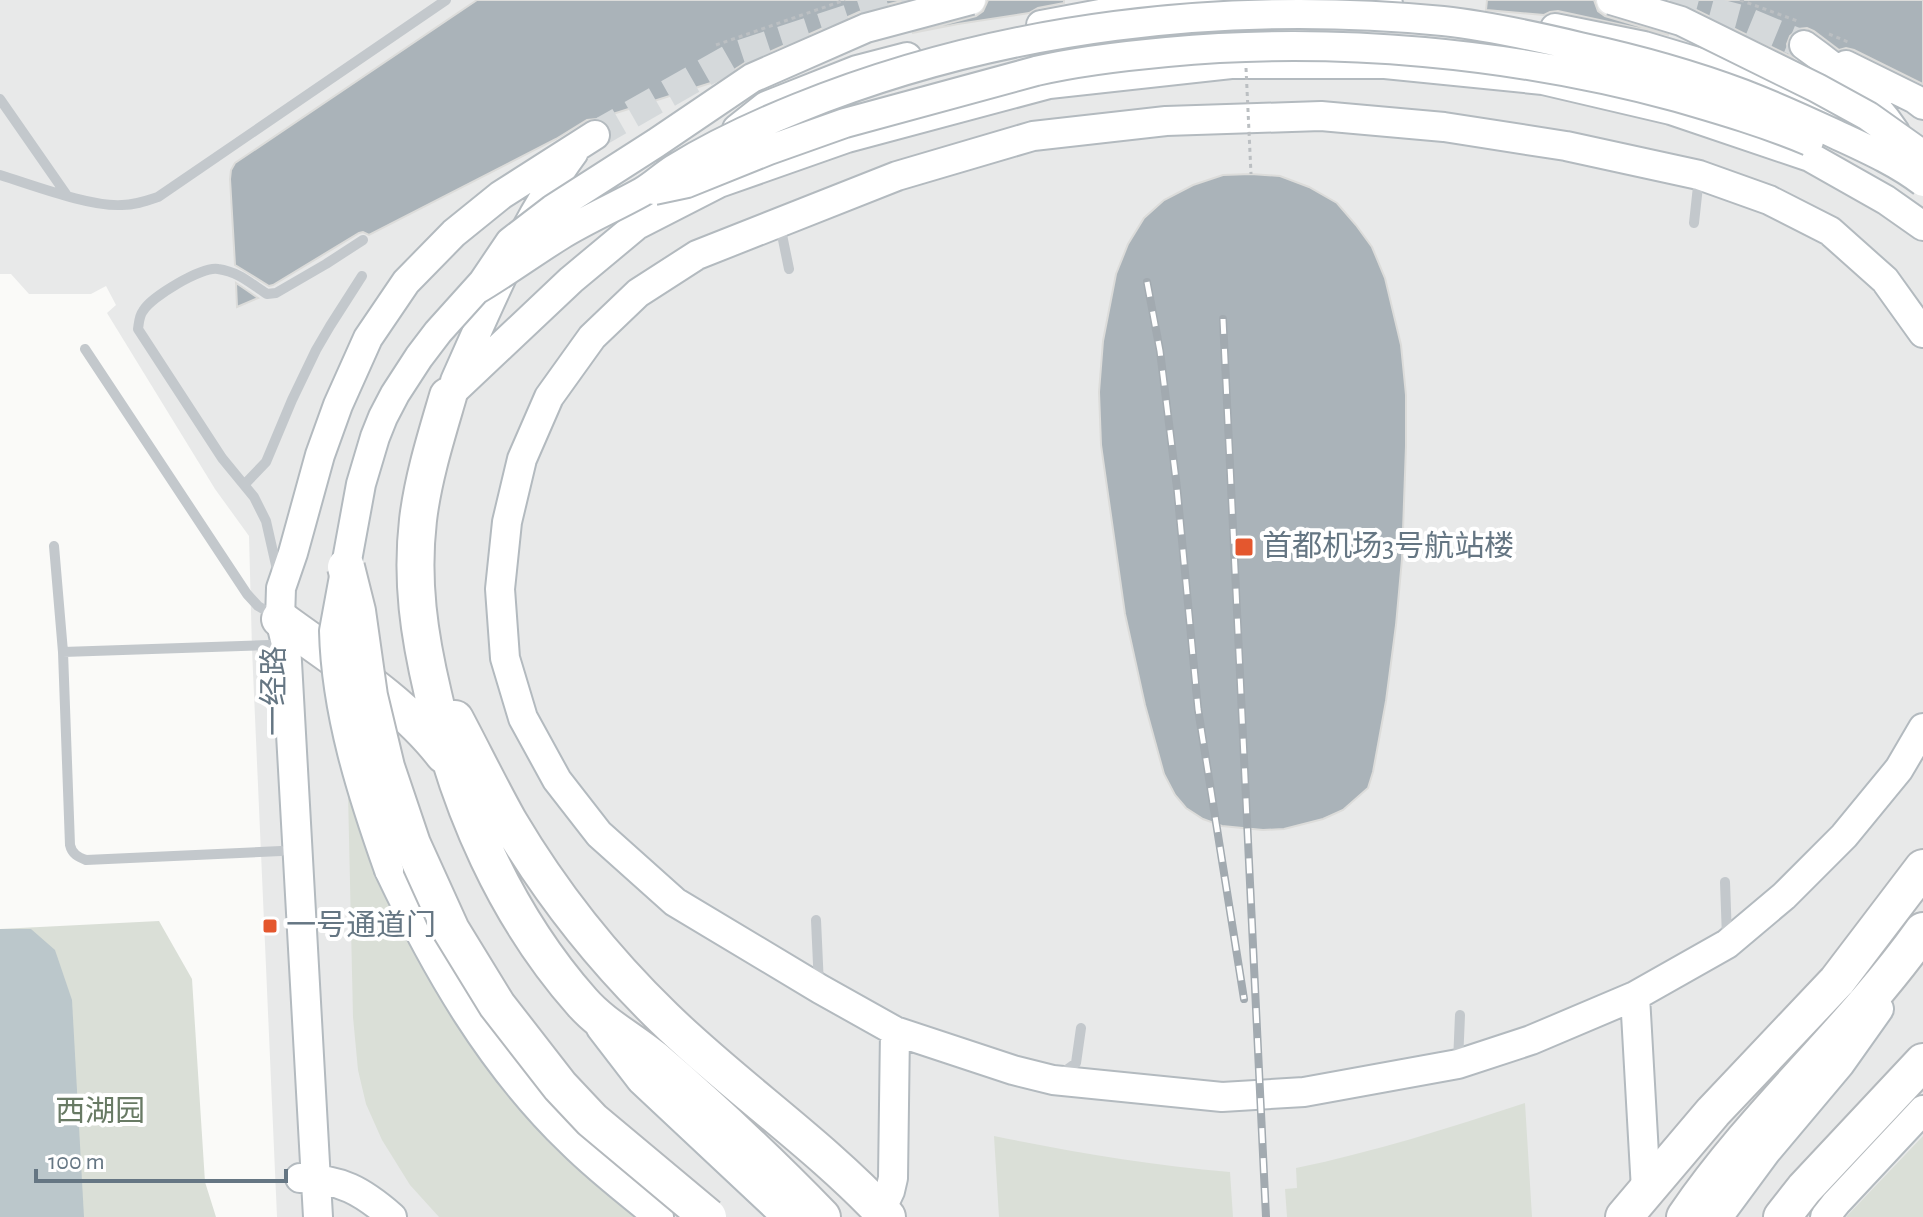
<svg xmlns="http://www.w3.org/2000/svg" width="1923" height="1217" font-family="'Alegreya Sans','Noto Sans SC',sans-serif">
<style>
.built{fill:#e8e9e9}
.green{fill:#dadfd7}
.water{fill:#bbc7cb}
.building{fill:#aab3b9;stroke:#dcdcda;stroke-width:2}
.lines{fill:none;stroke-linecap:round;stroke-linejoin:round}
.secondary-tunnel{stroke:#d5d9db;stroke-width:28;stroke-dasharray:28 14;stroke-linecap:butt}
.secondary-casing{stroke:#b3babf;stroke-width:32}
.highway-casing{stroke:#b4b9bd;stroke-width:40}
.path{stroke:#bbbfc2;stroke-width:3;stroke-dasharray:4 4;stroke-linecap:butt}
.lane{stroke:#c3c8cc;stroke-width:10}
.secondary{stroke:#fff;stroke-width:28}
.highway{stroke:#fff;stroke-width:36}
.rail-casing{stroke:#a2aab0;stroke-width:8}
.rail{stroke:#fff;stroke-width:5;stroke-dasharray:15;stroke-linecap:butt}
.secondary-bridge-casing{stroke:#b3babf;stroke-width:32;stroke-linecap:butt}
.highway-bridge-casing{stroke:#b4b9bd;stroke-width:40;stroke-linecap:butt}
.path-bridge{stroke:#bbbfc2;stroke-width:3;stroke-dasharray:4 4;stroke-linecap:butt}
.secondary-bridge{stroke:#fff;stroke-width:28}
.highway-bridge{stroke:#fff;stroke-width:36}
.poi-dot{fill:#e4572e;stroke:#fff;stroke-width:3}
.labels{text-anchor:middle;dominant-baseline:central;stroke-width:8;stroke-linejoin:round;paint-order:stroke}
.poi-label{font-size:30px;fill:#657683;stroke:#fff;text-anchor:start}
.street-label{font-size:30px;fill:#657683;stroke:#fff}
.park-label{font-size:30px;fill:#687a64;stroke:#fff}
</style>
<rect width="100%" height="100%" fill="#fafaf8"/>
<path class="built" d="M0,0h1923v1217h-1646l-25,-568 -3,-113 -34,-47 -108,-176 9,-8 -10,-19 -15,8h-62l-18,-20h-11z"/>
<path class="green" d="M348,793l29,81 66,128 33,49 165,166h-202l-29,-32 -28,-45 -16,-36 -8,-34 -5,-53z
M159,921l33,58 13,203 11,35h-216v-288z
M1525,1103l7,114h-245l-2,-28 12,-1 -1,-20c78,-16 153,-40 229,-65z
M994,1136c78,16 156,29 236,36l3,45h-234z
M1923,1136v81h-77z"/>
<path class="water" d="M0,929h31l24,21 17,50 12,217h-84z"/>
<path class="building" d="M477,0h428l-46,12 -114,51 -28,18 -120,38 -10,1 -31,19 -187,96 -6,-3 -4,1 -86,52 -4,1 -34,-21 -5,-86 1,-9 4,-7z
M988,0h76v3l-26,5 -9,5 -71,11 -46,9 64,-17 7,-5z
M1487,0h107l4,11 7,5 64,19 -111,-24 -8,1 -6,3 -58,-5z
M1670,0h253v84l-69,-34 -8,-2 -7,2 -25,-19 -7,-3 -9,1 -8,7 -3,8 1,7 4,6 -104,-51z
M1251,174l29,2 29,11 28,16 19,22 16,22 13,31 16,67 5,50v51l-4,113 -6,66 -10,76 -13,71 -5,16 -25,22 -20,9 -39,10 -21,1 -41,-4 -19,-7 -17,-11 -11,-13 -11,-21 -19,-69 -20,-91 -24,-169 -2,-53 4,-51 13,-67 12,-30 16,-26 20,-18 29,-15 30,-10z
M236,283l9,6 13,9 -21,9z"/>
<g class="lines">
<path class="secondary-tunnel" d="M1670,0l71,19 63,26
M595,135l139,-79 134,-44 45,-12"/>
<g class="secondary-casing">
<path id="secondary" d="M1338,0l50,4
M1041,25l91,-17 94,-8
M1555,28l89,18 80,24 82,33 48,29
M1804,45c35,25 67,51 91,87
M1846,65l69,34 8,6
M737,129l29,-23 91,-36 50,-13
M1923,333l-38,-53 -55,-49 -61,-31 -70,-25 -133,-29 -122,-19 -123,-11 -155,5 -133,15 -136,40 -200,79 -59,38 -46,44 -43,60 -27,62 -15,63 -7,67 5,69 18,60 34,62 42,54 76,68 145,87 75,42 118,39 40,10 169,17 82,-5 154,-28 73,-24 104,-44 92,-52 57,-48 60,-60 55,-67 24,-41
M455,381c35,-78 68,-160 119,-229
M448,396l123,-116 66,-55 82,-42 128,-45 202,-54 182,-20h154l158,16 128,30 139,47 76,43 37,26
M389,870c47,99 102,195 182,272 27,27 58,51 88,75
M1635,996l11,194
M601,1028l40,52 146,137
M300,1178c41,1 62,13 92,39
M881,1210l9,-19 3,-13 2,-147
M318,1217l-32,-573 -6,-25 1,-31 12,-35 27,-98 18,-50 30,-67 38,-56 48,-49 47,-38 94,-60
M1718,1217l48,-65 74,-88 39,-55
M1825,1217l11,-14 87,-93"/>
</g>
<g class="highway-casing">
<path id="highway" d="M448,396c-12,41 -25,82 -30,124 -7,61 1,115 15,174 25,113 73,222 149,308 20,23 49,38 72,57 58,50 114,102 168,158
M280,619c54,40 124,83 164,136
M455,719c18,34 35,69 54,103 42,71 95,138 155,196 71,69 155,126 223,199
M1624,1217l89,-105 124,-131 86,-113
M1685,1217c70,-103 166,-185 238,-286
M1782,1217l22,-28 119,-127"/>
</g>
<path class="path" d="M1740,0l60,22
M1829,34l19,8
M716,45l129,-45"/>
<path class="lane" d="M0,99l66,95
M0,175c33,10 90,32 122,30 13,0 24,-4 36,-8l288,-197
M1694,223l5,-46
M780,225l9,44
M85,349l162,245 11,12 17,10
M244,485l22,-23 26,-62 24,-50 14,-24 32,-50
M54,546l9,106 7,193c2,9 8,12 16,15l195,-9
M278,574l-12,-53 -12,-24 -32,-39 -84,-129c1,-6 1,-13 5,-18 8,-14 59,-45 75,-42 21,3 32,14 49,25l9,-1 50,-29 37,-24
M63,652l207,-7
M1725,882l2,56
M816,920l3,66
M1458,1062l2,-47
M1061,1074l15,-11 5,-35"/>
<use href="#secondary" class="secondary"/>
<use href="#highway" class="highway"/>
<g class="rail-casing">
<path id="rail" d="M1147,282l13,69 17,137 21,221 46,290
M1223,319l43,898"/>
</g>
<use href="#rail" class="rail"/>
<g class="secondary-bridge-casing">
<path id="secondary-bridge" d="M1611,0l70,21 136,67 51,28 55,39
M654,190l33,-7 82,-33 76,-27 191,-52c43,-10 87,-15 131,-19 168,-16 347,1 510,45 45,13 89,26 132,44
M476,290c29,-17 56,-37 85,-55 26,-16 54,-28 81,-43 12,-7 21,-16 32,-23 39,-24 82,-44 124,-61 203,-82 428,-108 645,-87 46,5 91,15 137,26 55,12 110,27 163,47 31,12 62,26 92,40 30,14 62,28 88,48
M389,870c-27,-76 -53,-157 -55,-239l27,-147 14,-47 8,-20 12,-23 24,-37 19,-25 45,-50 27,-40 43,-33 103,-66 96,-65 114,-50 105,-28"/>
</g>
<g class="highway-bridge-casing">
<path id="highway-bridge" d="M346,567l11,44 12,85 17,71 26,77 39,86 46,75 63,81 32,34 116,97"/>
</g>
<path class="path-bridge" d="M1246,68l5,106"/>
<use href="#secondary-bridge" class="secondary-bridge"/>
<use href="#highway-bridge" class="highway-bridge"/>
</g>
<g class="poi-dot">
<rect x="1234" y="537" width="20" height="20" rx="4"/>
<rect x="262" y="918" width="16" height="16" rx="4"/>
</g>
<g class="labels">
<g class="poi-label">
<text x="1262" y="547">首都机场3号航站楼</text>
<text x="286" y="926">一号通道门</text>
</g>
<g class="street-label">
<text transform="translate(275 691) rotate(-90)">一经路</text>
</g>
<g class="park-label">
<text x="100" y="1112">西湖园</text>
</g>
</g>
<path d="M36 1169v12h250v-12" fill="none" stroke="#657683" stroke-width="4"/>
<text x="48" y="1169" font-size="24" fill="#657683" stroke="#ffffff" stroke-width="6" paint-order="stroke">100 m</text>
</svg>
